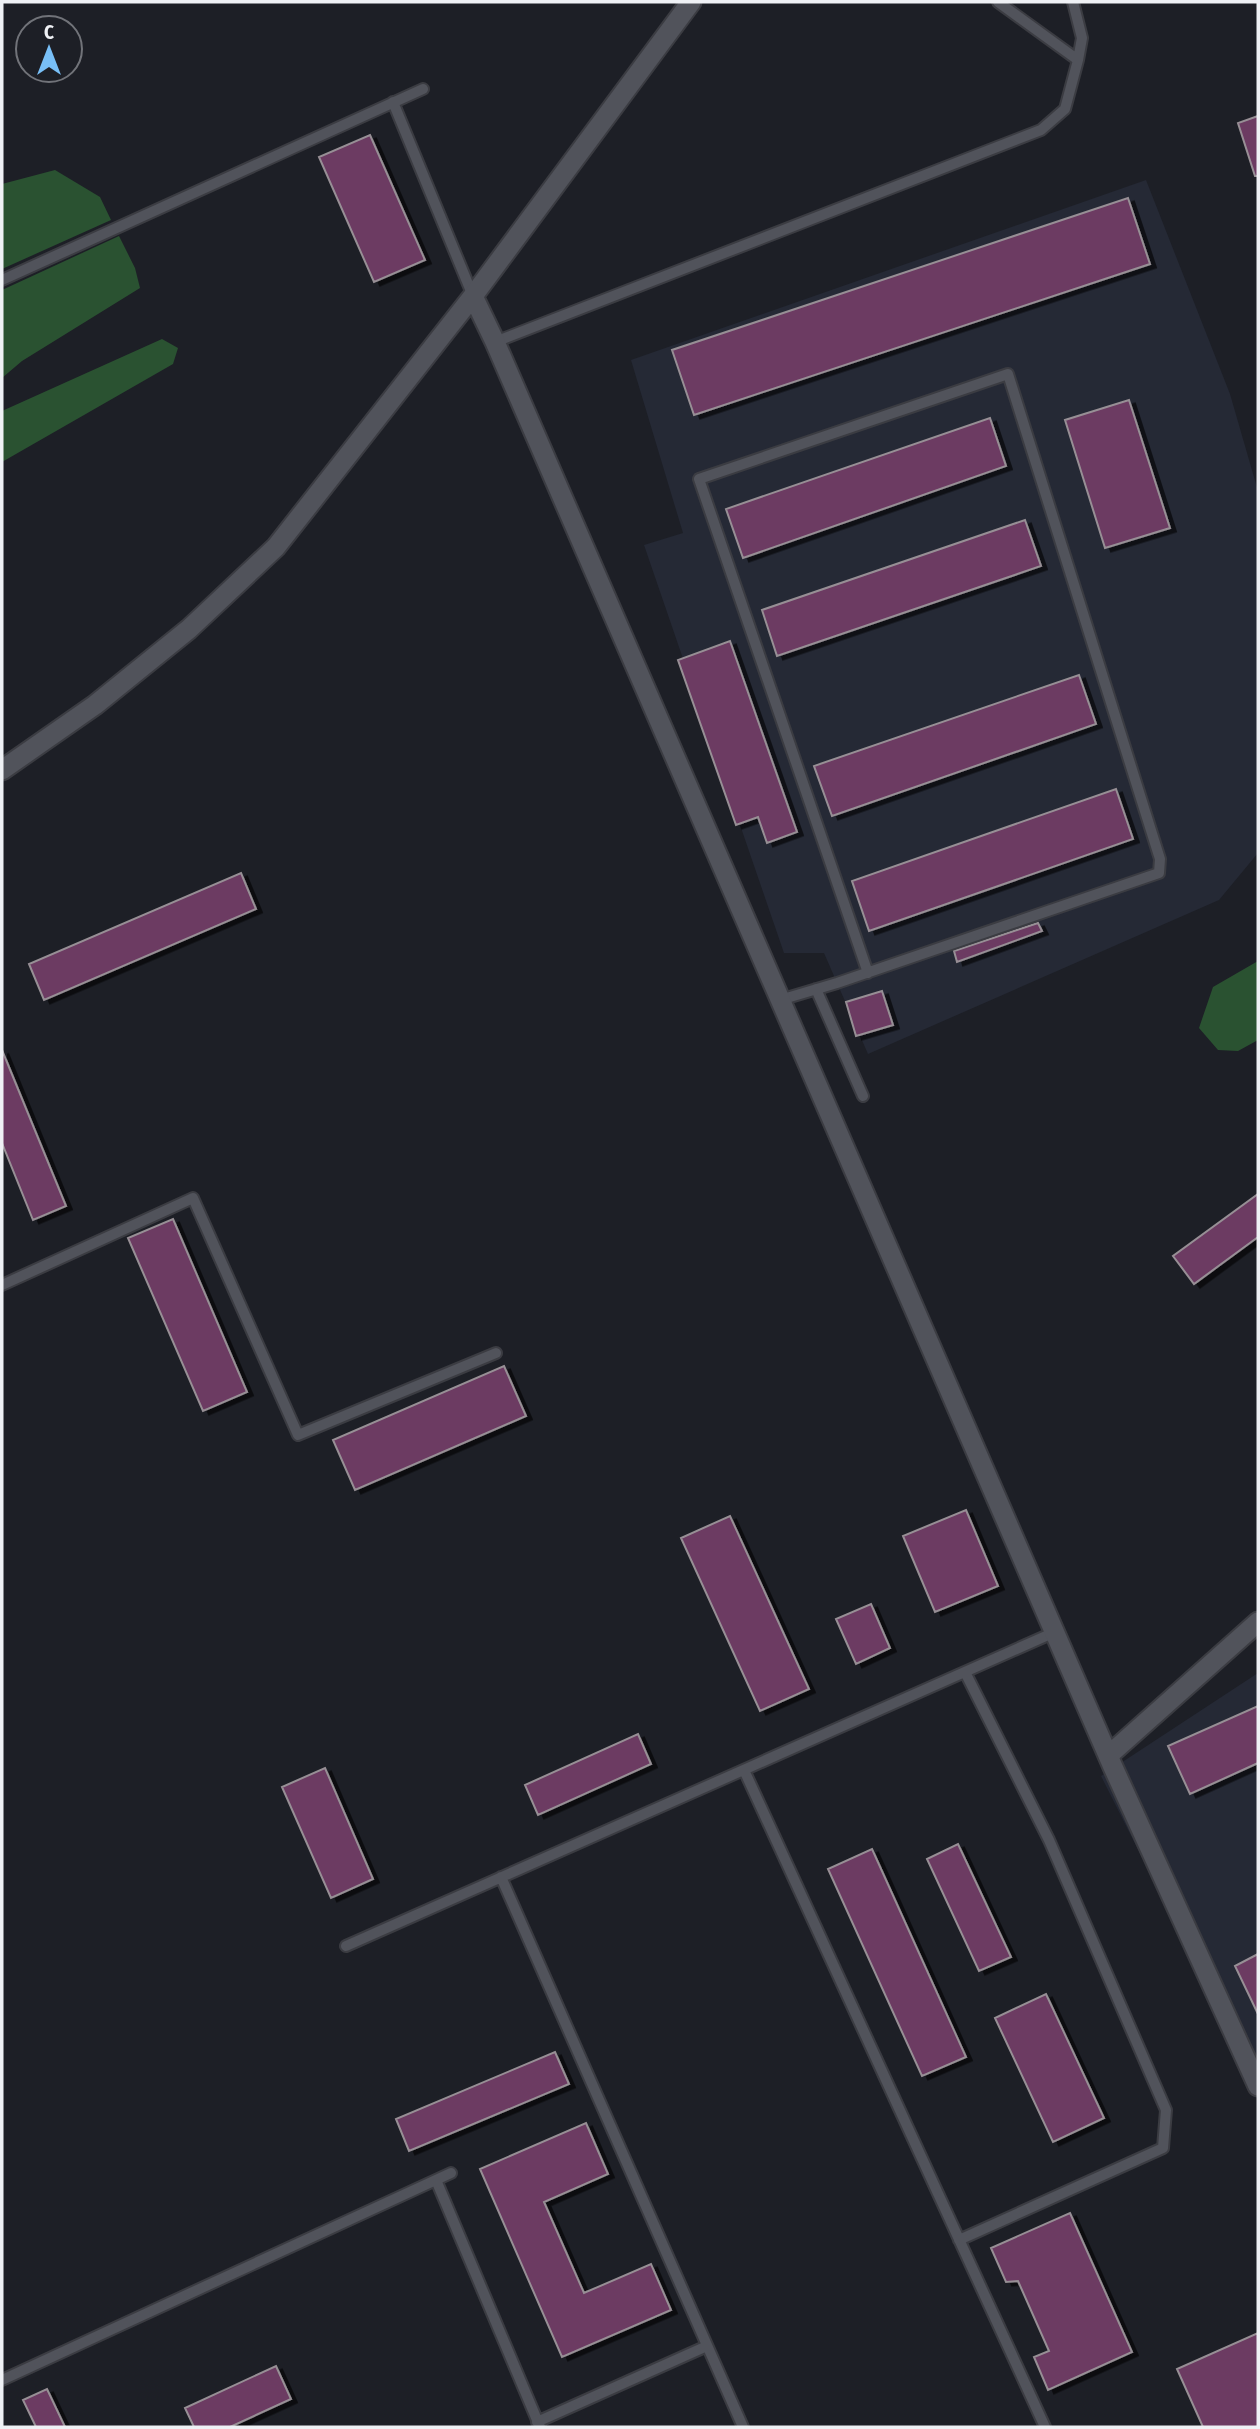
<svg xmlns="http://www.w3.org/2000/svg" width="1260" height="2429" font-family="'Fira Sans Condensed',sans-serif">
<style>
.built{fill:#252935}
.green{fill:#2a5231}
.building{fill:#6c3a62;stroke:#978f95;stroke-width:2;filter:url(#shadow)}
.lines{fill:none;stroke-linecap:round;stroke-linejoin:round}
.service-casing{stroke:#3b3c42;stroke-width:14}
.minor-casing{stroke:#3b3c42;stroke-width:23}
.service{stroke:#51535b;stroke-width:10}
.minor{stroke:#51535b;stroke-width:19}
</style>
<defs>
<filter id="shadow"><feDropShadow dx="6" dy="3.5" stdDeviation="0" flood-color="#0009"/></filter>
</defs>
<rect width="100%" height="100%" fill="#1d1f26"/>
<path class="built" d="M1146,180l84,214 28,97v362l-39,47 -351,154 -44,-101h-40l-140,-408 39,-12 -52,-173z
M1258,1673v415l-157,-312z"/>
<path class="green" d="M55,170l45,27 11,23 -109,49v-85z
M119,236l16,32 5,20 -118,73 -20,17v-88z
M162,339l16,9 -5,16 -171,98v-51z
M1258,961v79l-20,11 -20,-1 -19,-22 14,-41z"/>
<path class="building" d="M1258,116v60h-3l-17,-53z
M370,135l55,125 -51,22 -55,-125z
M1128,198l22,66 -456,151 -22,-65z
M1129,400l41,128 -65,20 -40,-128z
M990,418l16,48 -263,92 -17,-49z
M1025,520l16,46 -264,90 -15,-46z
M730,641l67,191 -30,11 -9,-26 -22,8 -58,-165z
M1079,675l17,49 -264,92 -18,-50z
M1116,789l17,50 -264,92 -17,-50z
M241,873l15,36 -212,91 -15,-36z
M1038,923l4,8 -85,31 -3,-11z
M882,991l11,34 -37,11 -10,-34z
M2,1050l64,156 -33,14 -31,-77z
M1258,1194v43l-64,47 -21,-28z
M173,1219l74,173 -44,19 -75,-173z
M504,1366l22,50 -171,74 -22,-50z
M966,1510l32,76 -63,26 -32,-76z
M730,1516l79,173 -49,22 -79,-173z
M871,1604l19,44 -34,16 -20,-45z
M1258,1706v57l-68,31 -22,-48z
M638,1734l13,30 -113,51 -13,-30z
M325,1768l48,111 -42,19 -49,-111z
M958,1844l53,113 -32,14 -52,-112z
M872,1849l94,208 -44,19 -94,-207z
M1258,1954v60l-23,-48z
M1046,1994l58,124 -51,24 -58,-124z
M555,2052l14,32 -160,67 -13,-32z
M586,2123l22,51 -64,28 40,91 67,-29 20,46 -109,47 -82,-188z
M1070,2213l62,139 -84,38 -14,-33 15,-6 -31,-70 -12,1 -15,-34z
M1258,2333v94h-55l-26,-58z
M276,2366l15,33 -61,28h-36l-9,-19z
M47,2389l18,38h-29l-13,-27z"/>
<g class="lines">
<g class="service-casing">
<path id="service" d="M998,2l80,58 4,-22 -9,-36
M393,102l80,194
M2,280l421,-191
M495,342l546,-212 24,-21 13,-49
M816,989l47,107
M780,1000l57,-17 322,-110 1,-14 -152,-485 -309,105 169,494
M2,1285l191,-87 105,237 198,-82
M744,1770l301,657
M501,1877l242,550
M346,1946l709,-314
M436,2180l104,247
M959,2240l204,-92 3,-38 -117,-270 -84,-168
M2,2380l449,-207
M537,2422l170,-76"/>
</g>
<g class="minor-casing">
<path id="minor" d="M473,296l22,46 618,1425 145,319
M2,770l93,-65 94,-76 87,-82 197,-251 218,-294
M1109,1755l149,-133"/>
</g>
<use href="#service" class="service"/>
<use href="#minor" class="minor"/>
</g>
<rect width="1260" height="2429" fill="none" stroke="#eff1f5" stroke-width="7"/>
<g transform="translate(49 49)"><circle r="33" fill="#1d1f26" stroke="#717379" stroke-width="2"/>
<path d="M0-5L12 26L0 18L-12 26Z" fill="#78bff7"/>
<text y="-10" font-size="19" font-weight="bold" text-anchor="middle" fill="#eff1f5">С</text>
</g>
</svg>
